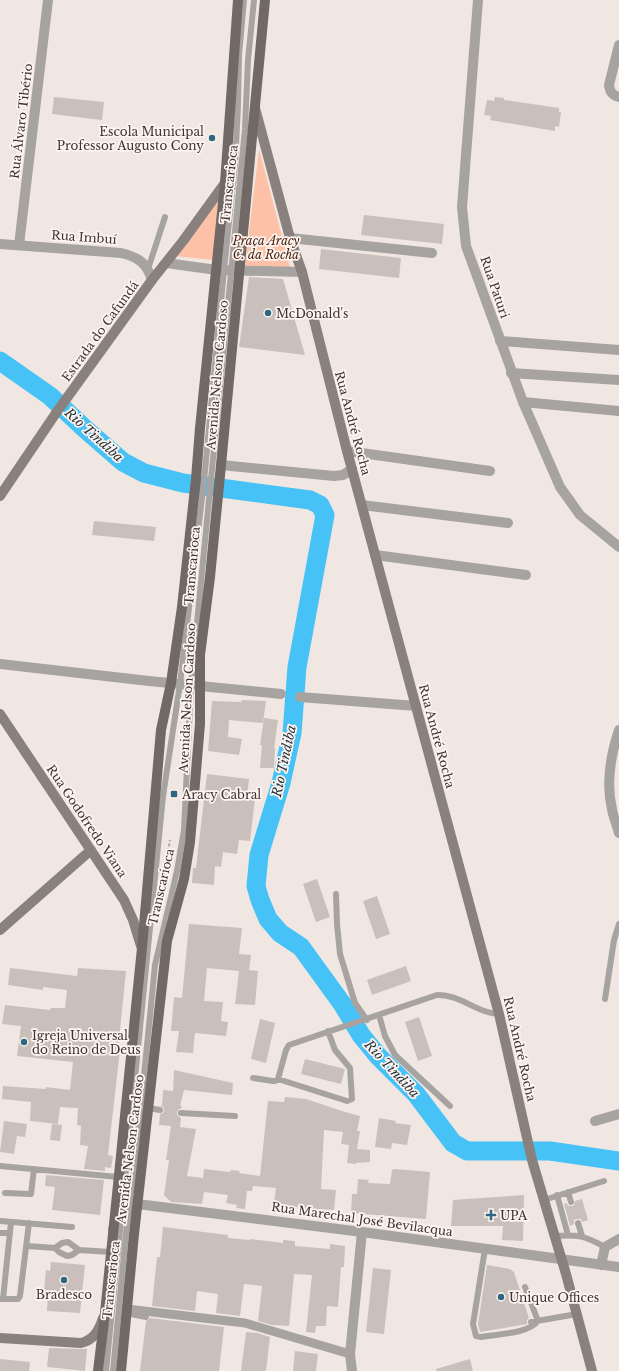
<svg xmlns="http://www.w3.org/2000/svg" width="619" height="1371" font-family="'Libre Baskerville',serif">
<style>
.green{fill:#fcc1a7}
.lines{fill:none;stroke-linecap:round;stroke-linejoin:round}
.river{stroke:#47c2f6;stroke-width:19}
.building{fill:#cac0bb}
.path{stroke:#b0a8a4;stroke-width:2;stroke-dasharray:3 2;stroke-linecap:butt}
.service{stroke:#a7a3a1;stroke-width:6}
.pedestrian{stroke:#a7a3a1;stroke-width:9}
.minor{stroke:#a7a3a1;stroke-width:10}
.tertiary{stroke:#a7a3a1;stroke-width:10}
.secondary{stroke:#88817e;stroke-width:10}
.primary{stroke:#716965;stroke-width:10}
.poi-dot{fill:#2e6781;stroke:#fff4ef;stroke-width:1.5}
.labels{text-anchor:middle;dominant-baseline:central;stroke-width:3.5;stroke-linejoin:round;paint-order:stroke}
.street-label{font-size:12px;fill:#393533;stroke:#fff4ef}
.poi-label{font-size:12px;fill:#393533;stroke:#fff4ef;text-anchor:start}
.park-label{font-size:12px;font-style:italic;fill:#4a2412;stroke:#fff4ef}
.water-label{font-size:13px;font-style:italic;fill:#1a2f39;stroke:#fff4ef}
</style>
<rect width="100%" height="100%" fill="#f1e7e2"/>
<path class="green" d="M259,149l31,118 -45,-1z
M220,195l-7,65 -38,-4z"/>
<g class="lines">
<path class="river" d="M0,361l50,35 34,32 39,34 21,11 39,10 127,17 10,5 5,10 -28,152 -5,66 -11,50 -22,72 -3,31 4,14 8,19 12,14 21,14 42,58 18,30 17,21 38,38 37,49 14,8h83l69,10"/>
</g>
<path class="building" d="M54,97l50,5 -2,18 -50,-6z
M495,97l9,1v2l55,8v4h2l-2,15 -4,-1v5l-65,-11 1,-4 -7,-1 3,-15 7,1z
M364,215l80,9 -2,20 -81,-9z
M321,249l80,9 -2,20 -80,-9z
M249,277l34,2 22,76 -66,-8z
M94,521l62,6 -2,14 -62,-6z
M242,700l24,1 -3,22 -34,-3 -1,17 14,2 -3,16 -31,-4 4,-50 29,1z
M264,718l14,2 -4,28h1l-1,20h-14l2,-23h-2z
M207,774l42,5 -2,18 8,1 -5,43 -11,-1 -2,14 -14,-2 -2,15 -6,-1 -1,19 -22,-2 1,-15h3z
M317,879l13,38 -14,5 -13,-38z
M377,896l13,38 -14,5 -13,-38z
M189,924l53,4 -3,26 12,1 -2,15 9,1 -3,34 -20,-1 4,-33 -32,-3 -3,33 19,1 -2,19 7,1 -2,14 -31,-3 -2,20 -17,-1 3,-21h-8l3,-34 8,1z
M406,966l5,15 -39,14 -5,-15z
M10,968l67,8 1,-8 48,3 -8,79h2l-12,105 5,1 -2,12 -6,-1v4l-21,-2 4,-23 -8,-1 1,-19 -4,-1 1,-17 -18,-1 -2,17 -28,-3 1,-19 -29,-3 1,-13 43,3v-2l24,3 3,-28 -56,-6 4,-30 -19,-2 3,-19 45,5 1,-2h14l2,-18 -24,-3v3l-35,-5z
M419,1017l13,39 -14,5 -13,-39z
M260,1019l15,4 -9,40 -15,-4z
M305,1059l40,10 -4,15 -40,-10z
M174,1070l59,13 -1,12 -48,-5 -4,16h2l-1,3h-2l-2,3v3l4,3 -1,9 16,2 -9,47 16,2 1,-9 26,3 1,-2 9,1 -1,2 21,3 8,-75 16,1 1,-5 21,2 39,13 15,4 -3,15h3l-3,18 13,1v12l-14,1v1l-9,-1 2,-18 -8,-1 2,-12 -19,-2 -3,59 15,1 -2,20 -16,-1v3l-13,-2v-2l-17,-2 -1,5 -14,-2 3,-21 -23,-2 -1,5h-5l-2,18 -9,-1 1,-3 -11,-2 2,-8 -24,-3 -2,12 -31,-2 -7,-7 5,-35h-3l5,-34 -12,-1 1,-11 3,-1 1,-3 -1,-3 -3,-1 2,-1 1,-15 10,1z
M379,1118l17,3 -1,2 16,2 -4,20 -15,-2 -1,6 -16,-2z
M4,1121l23,3 -2,13 -8,-1 -3,18 -14,-2z
M52,1124l10,1 -2,16 -10,-1z
M395,1169l35,3 -4,47 -75,-6 1,-19h5l1,-15 11,1 -1,3 22,1 2,-14z
M46,1175l58,5 -4,35 -48,-5 3,-23 -10,-1z
M524,1195l-1,46 -21,-1 1,-14h-52l2,-26z
M582,1199l6,21 -6,2 -1,-3h-4l-3,1v4l-4,2 -6,-22 3,-1 1,3h4l2,-1 1,-4z
M163,1227l65,8v3l22,2 1,-1 32,4v-3l12,1v5l35,3v-5l15,2 -1,21h-3l-3,40 -11,-1 -1,20h-10l-1,7 -9,-1 6,-57 -18,-1 -5,52 -17,-1 -14,-4 4,-35 -18,-2 -4,32 -24,-3 2,-19 -21,-3 -2,20 -43,-5 5,-49h3z
M51,1262l34,3 -5,48 -33,-2 1,-21h-4l2,-20 4,1z
M487,1265l23,4 4,3 15,46 -2,2v4l-47,8 -2,-8z
M373,1268l18,2 -7,64 -18,-2z
M150,1318l74,9 -5,44h-79l6,-50z
M246,1332l11,1 13,4 -4,34h-25z
M49,1348l38,1 -2,22 -38,-4z
M295,1351l23,3 -2,17h-23z
M0,1359l30,3 -1,9h-29z
M470,1359l3,12h-37v-2z"/>
<g class="lines">
<path class="path" d="M164,876l6,-36"/>
<path class="service" d="M148,269l17,-52
M336,894l1,30 3,30 15,49 12,17
M605,999l9,-59 5,-16
M379,1015l6,21 10,19 55,51
M253,1078l20,3h2l3,-2 8,-29 3,-5 148,-50c23,-1 39,18 62,19
M278,1079l69,22 5,-2 -2,-31 -15,-18 -7,-19
M148,1108l12,2
M181,1113l54,3
M0,1166l118,11
M568,1192l3,10
M5,1193l26,1 3,-25
M557,1195l11,40
M544,1200l60,-19
M0,1221l72,6
M578,1223l4,13
M0,1233h10
M555,1236c23,-2 30,0 50,11
M27,1246l28,2 4,4 8,4 5,-1 7,-5
M55,1248l7,-5 6,-1 11,8 32,2
M485,1249l-12,75 3,12 5,1c16,-3 47,-3 57,-16l-13,-34
M0,1299h3l8,-77
M3,1299h15l2,-3 9,-73
M126,1313l20,4
M531,1322l46,-8
M106,1371l57,-575 17,-112 24,-203 20,-211 11,-105 3,-59 1,-51 5,-55
M113,1371l13,-138 14,-117 15,-151 22,-94 7,-41 7,-145 54,-556 3,-69 6,-60"/>
<path class="pedestrian" d="M127,1309l118,14 105,31"/>
<path class="minor" d="M619,45l-10,40c1,7 3,10 10,12
M290,238l142,15
M19,245l29,-245
M500,341l119,9
M511,373l108,7
M523,402l96,9
M347,451l143,20
M362,505l146,18
M375,555l151,20
M0,664l149,17 132,13
M300,697l116,9
M619,730c-8,24 -13,54 -7,79 1,8 5,16 7,24
M595,1121l24,-7
M352,1371l-2,-17 12,-122"/>
<path class="tertiary" d="M478,0l-16,207 4,39 57,156 37,85 20,28 39,32
M0,244l121,9c17,4 26,10 31,27
M166,263l51,7 85,2
M221,465l113,11 9,-1 9,-6
M113,1229l12,-18 12,-7 225,28 257,35
M601,1265l4,-18 14,-8"/>
<path class="secondary" d="M255,108l35,130 12,34 45,179 152,563 33,146 34,114 26,97
M0,496l56,-83 96,-133 31,-39 42,-58
M0,714l124,186 9,20 8,26
M0,930l91,-80
M0,1338l81,5c13,-3 18,-13 22,-25"/>
<path class="primary" d="M98,1371l7,-58 37,-365 19,-218 10,-47 11,-76 14,-128 4,-51 25,-245 13,-183
M121,1371l13,-137 33,-293 17,-62 6,-37 10,-118v-69l10,-78 11,-112 44,-465"/>
</g>
<g class="poi-dot">
<circle cx="212" cy="138" r="4"/>
<circle cx="268" cy="313" r="4"/>
<rect x="170" y="790" width="8" height="8" rx="2"/>
<circle cx="24" cy="1042" r="4"/>
<path d="M489 1209h4v4h4v4h-4v4h-4v-4h-4v-4h4z"/>
<circle cx="64" cy="1280" r="4"/>
<circle cx="501" cy="1297" r="4"/>
</g>
<g class="labels">
<g class="street-label">
<text transform="translate(21 121) rotate(-83)">Rua Álvaro Tibério</text>
<text transform="translate(229 184) rotate(-84)">Transcarioca</text>
<text transform="translate(84 237) rotate(4)">Rua Imbuí</text>
<text transform="translate(495 287) rotate(71)">Rua Paturi</text>
<text transform="translate(100 331) rotate(-54)">Estrada do Cafundá</text>
<text transform="translate(217 375) rotate(-85)">Avenida Nelson Cardoso</text>
<text transform="translate(353 423) rotate(75)">Rua André Rocha</text>
<text transform="translate(192 566) rotate(-85)">Transcarioca</text>
<text transform="translate(187 698) rotate(-87)">Avenida Nelson Cardoso</text>
<text transform="translate(437 736) rotate(75)">Rua André Rocha</text>
<text transform="translate(87 821) rotate(56)">Rua Godofredo Viana</text>
<text transform="translate(161 887) rotate(-77)">Transcarioca</text>
<text transform="translate(520 1049) rotate(77)">Rua André Rocha</text>
<text transform="translate(130 1149) rotate(-83)">Avenida Nelson Cardoso</text>
<text transform="translate(362 1219) rotate(8)">Rua Marechal José Bevilacqua</text>
<text transform="translate(111 1280) rotate(-84)">Transcarioca</text>
</g>
<g class="poi-label">
<text x="204" y="131" text-anchor="end">Escola Municipal<tspan x="204" dy="14">Professor Augusto Cony</tspan></text>
<text x="276" y="313">McDonald's</text>
<text x="182" y="794">Aracy Cabral</text>
<text x="32" y="1035">Igreja Universal<tspan x="32" dy="14">do Reino de Deus</tspan></text>
<text x="500" y="1215">UPA</text>
<text x="64" y="1294" text-anchor="middle">Bradesco</text>
<text x="509" y="1297">Unique Offices</text>
</g>
<g class="park-label">
<text x="266" y="240">Praça Aracy<tspan x="266" dy="14">C. da Rocha</tspan></text>
</g>
<g class="water-label">
<text transform="translate(94 435) rotate(42)">Rio Tindiba</text>
<text transform="translate(284 761) rotate(-78)">Rio Tindiba</text>
<text transform="translate(392 1069) rotate(47)">Rio Tindiba</text>
</g>
</g>
</svg>
